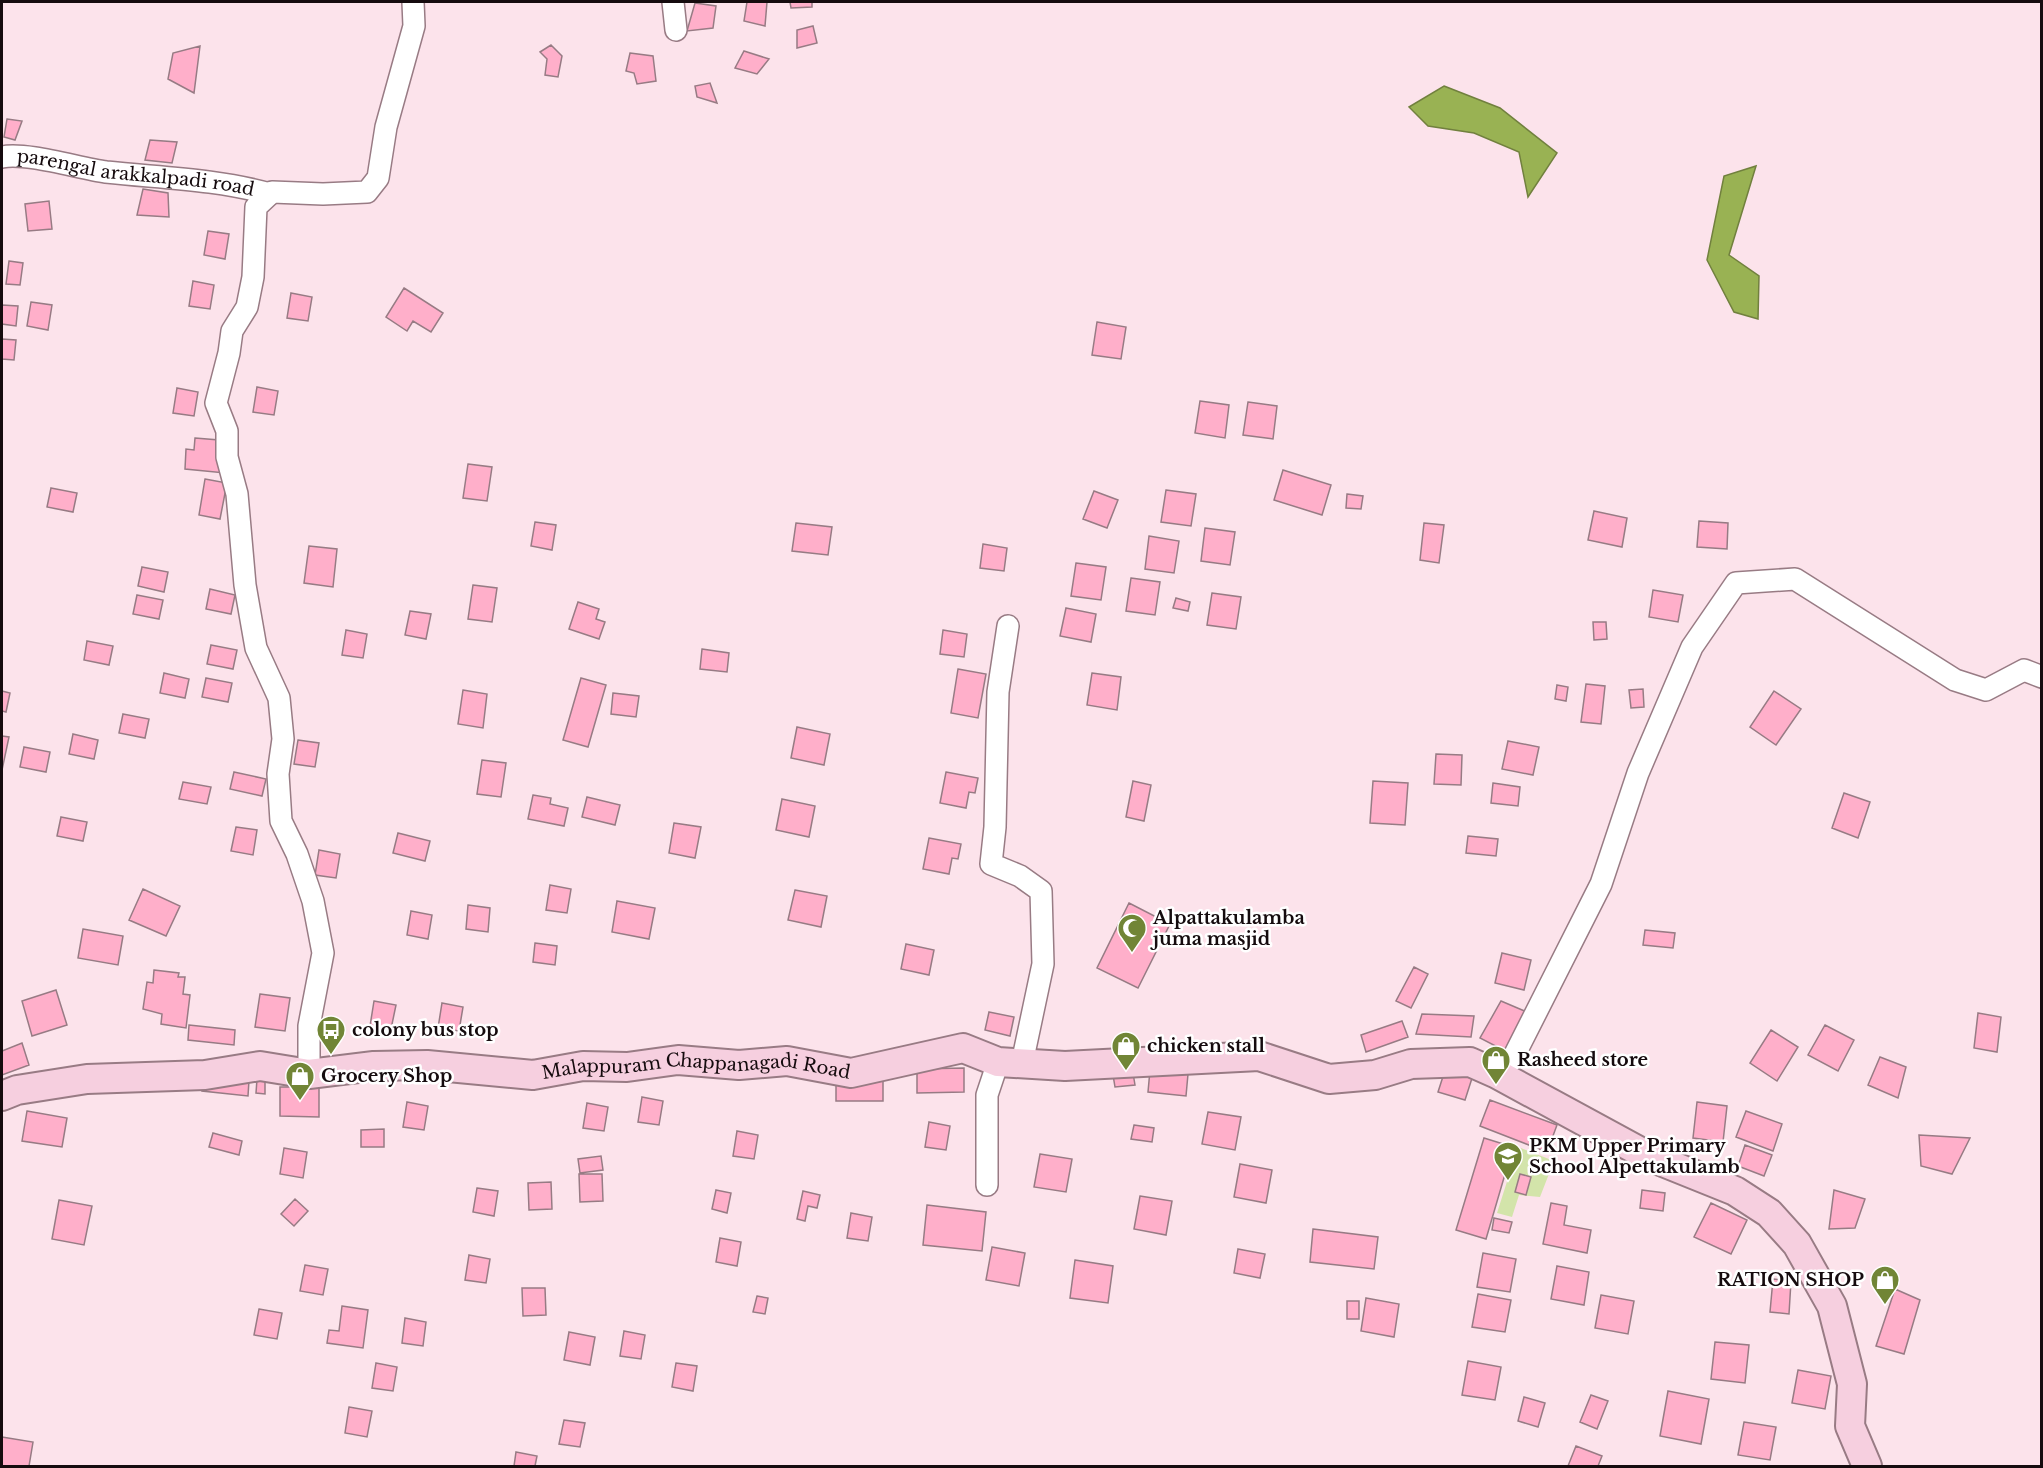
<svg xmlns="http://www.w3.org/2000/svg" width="2043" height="1468" font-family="'Libre Baskerville',serif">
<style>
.green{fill:#d3e4aa}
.water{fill:#99b253;stroke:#71803e;stroke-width:1.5}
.building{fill:#ffafca;stroke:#977b84;stroke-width:1.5}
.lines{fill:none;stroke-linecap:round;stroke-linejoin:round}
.street-casing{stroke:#987b84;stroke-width:24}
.secondary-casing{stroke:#987b84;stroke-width:32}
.street{stroke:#fff;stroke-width:21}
.secondary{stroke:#f6cfdf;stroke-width:28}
.labels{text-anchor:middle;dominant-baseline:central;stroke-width:5;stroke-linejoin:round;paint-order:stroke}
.street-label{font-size:18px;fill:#150b0e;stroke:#fff}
.poi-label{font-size:18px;font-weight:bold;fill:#150b0e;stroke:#fff;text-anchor:start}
</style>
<rect width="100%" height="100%" fill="#fce3eb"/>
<path class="green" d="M1518,1147l36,14 -14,36 -21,-2 -7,22 -15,-4z"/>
<path class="water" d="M1444,86l56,22 57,45 -29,44 -9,-45 -45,-19 -46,-7 -19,-19z
M1756,166l-27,89 30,21 -1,43 -24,-7 -27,-52 17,-84z"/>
<path class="building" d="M747,2h20l-2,24 -21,-5z
M790,2h22v5l-21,1z
M695,3l21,3 -3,22 -26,3z
M813,26l4,17 -20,5v-18z
M551,45l11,11 -4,21 -13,-2 2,-16 -7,-7z
M200,46l-6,47 -26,-14 5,-26z
M744,51l25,8 -12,15 -22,-6z
M630,53l23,3 3,25 -19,3 -3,-11 -8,-2z
M710,83l7,20 -20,-6 -2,-11z
M7,119l15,2 -7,19 -11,-3z
M150,140l27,2 -5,21 -27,-3z
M143,189l25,4 1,24 -32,-2z
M49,201l3,28 -24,2 -3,-27z
M208,231l21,3 -4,25 -21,-4z
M9,261l14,2 -3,22 -14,-1z
M193,281l21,4 -4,24 -21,-3z
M404,288l39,25 -12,19 -18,-11 -6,10 -21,-14z
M291,293l21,4 -4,24 -21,-3z
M31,302l21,3 -4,25 -21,-4z
M2,305l16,1 -2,20 -14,-2z
M1097,322l29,5 -5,32 -29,-4z
M2,339l14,1 -2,20 -12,-1z
M257,387l21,4 -4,24 -21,-3z
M177,388l21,4 -4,24 -21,-3z
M1200,401l29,4 -4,33 -30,-5z
M1248,402l29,4 -4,33 -30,-4z
M195,438l24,2 6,33 -40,-4 1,-20 8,1z
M468,464l24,3 -5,34 -24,-3z
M1283,470l48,15 -9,30 -48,-15z
M205,479l22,4 -7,36 -21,-4z
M51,488l26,5 -4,19 -26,-5z
M1166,490l30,4 -5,32 -30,-4z
M1094,491l24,9 -11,28 -24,-9z
M1347,494l16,2 -2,13 -15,-1z
M1594,511l33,7 -5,29 -34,-7z
M1699,521l29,2 -1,26 -30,-2z
M535,522l21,3 -4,25 -21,-4z
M796,523l36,4 -4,28 -36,-4z
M1424,523l20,2 -5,38 -19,-3z
M1205,528l30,4 -5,33 -29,-4z
M1149,536l30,5 -5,32 -29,-4z
M983,544l24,4 -3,23 -24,-3z
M309,546l28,3 -4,38 -29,-4z
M1076,563l30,4 -5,33 -30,-4z
M142,567l26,5 -4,20 -26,-6z
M1131,578l29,4 -5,33 -29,-4z
M473,585l24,3 -5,34 -24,-3z
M210,589l25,6 -4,19 -25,-5z
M1653,590l30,5 -5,27 -29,-5z
M1212,593l29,4 -5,32 -29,-4z
M137,595l26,5 -4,19 -26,-5z
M1176,598l14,4 -2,9 -15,-3z
M578,602l21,7 -3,10 9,3 -6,17 -30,-10z
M1066,608l30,6 -5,28 -31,-6z
M410,611l21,3 -5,25 -21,-4z
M1593,622h13l1,17 -13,1z
M346,630l21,4 -4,24 -21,-3z
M943,630l24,4 -3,23 -24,-3z
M87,641l26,5 -4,19 -25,-5z
M211,645l26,5 -4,19 -26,-5z
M702,649l27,4 -2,19 -27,-3z
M958,669l28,5 -8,44 -27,-5z
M164,673l25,6 -4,19 -25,-5z
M1092,673l29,4 -4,33 -30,-5z
M206,678l26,5 -4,19 -26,-5z
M581,678l25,7 -18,62 -25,-7z
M1586,684l19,2 -4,38 -20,-2z
M1557,685l11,2 -2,14 -11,-2z
M1643,689l1,18 -13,1 -2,-18z
M463,690l24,4 -4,34 -25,-4z
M2,691l8,2 -4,19 -4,-1z
M1774,691l27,18 -25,36 -26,-18z
M613,693l26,3 -3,21 -25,-3z
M123,714l26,5 -4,19 -26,-5z
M797,727l33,7 -6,31 -33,-7z
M73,734l25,6 -4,19 -25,-5z
M2,736l7,1 -7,33z
M298,740l21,3 -4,24 -21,-3z
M1508,741l31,6 -6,28 -31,-6z
M24,747l26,5 -4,20 -26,-5z
M1436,754l26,1 -1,30 -27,-1z
M482,760l24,3 -5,34 -24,-3z
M234,772l32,7 -4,17 -32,-7z
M946,772l32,6 -3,15 -6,-1 -3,16 -26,-5z
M1133,781l18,4 -7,36 -18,-4z
M1373,781l35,2 -3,42 -35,-2z
M183,782l28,5 -4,17 -28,-5z
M1493,783l27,4 -2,19 -27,-3z
M1844,793l26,9 -12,36 -26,-10z
M533,795l18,3 -1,6 18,4 -4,18 -36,-7z
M587,797l33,8 -5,20 -33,-8z
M782,799l33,7 -6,31 -33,-7z
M61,817l26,5 -4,19 -26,-5z
M674,823l27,4 -6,31 -26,-5z
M236,827l21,3 -4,25 -22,-4z
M398,833l32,8 -5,20 -32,-8z
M1468,836l30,3 -2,17 -30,-3z
M929,838l32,6 -3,15 -6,-1 -3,16 -26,-5z
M319,850l21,4 -4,24 -21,-3z
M550,885l21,4 -4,24 -21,-3z
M143,889l37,17 -14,30 -37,-16z
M795,890l32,6 -6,31 -33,-7z
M617,901l38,7 -6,31 -37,-7z
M1129,903l41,21 -32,64 -41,-20z
M468,905l22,3 -2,24 -22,-3z
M411,911l21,4 -4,24 -21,-4z
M83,929l40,7 -5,29 -40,-7z
M1645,930l30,3 -2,15 -30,-3z
M535,943l22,3 -2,19 -22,-3z
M906,944l28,6 -5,25 -28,-6z
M1502,953l29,7 -7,30 -29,-7z
M1414,967l14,7 -17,34 -15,-7z
M154,970l25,3 -1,4h7l-2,17 7,1 -4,33 -25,-4 1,-10 -19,-5 4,-27 6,1z
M56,990l11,35 -35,11 -10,-35z
M260,994l30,4 -5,33 -30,-4z
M374,1001l22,4 -5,24 -21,-3z
M1501,1001l26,11 -20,40 -27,-14z
M442,1003l21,4 -4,24 -21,-3z
M989,1012l25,5 -4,19 -25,-6z
M1978,1013l23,4 -4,35 -23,-4z
M1422,1014l52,2 -3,21 -55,-3z
M1402,1021l6,16 -42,15 -5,-17z
M189,1025l46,5 -1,15 -46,-5z
M1825,1025l29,15 -16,31 -30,-16z
M1771,1030l27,17 -21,34 -27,-18z
M22,1043l7,22 -27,10v-24z
M1880,1057l26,10 -8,31 -30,-13z
M1447,1064l27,8 -9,28 -27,-8z
M964,1068v24l-47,1v-24z
M1150,1070l38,4 -2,22 -38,-4z
M1133,1073l2,12 -20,2 -2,-12z
M204,1076l45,4 -1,16 -46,-5z
M836,1077h47v24h-47z
M257,1079h8v15l-9,-1z
M280,1087h39v30l-39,-1z
M642,1097l21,4 -4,24 -21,-3z
M1490,1100l67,25 -10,27 -67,-26z
M407,1102l21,4 -4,24 -21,-3z
M1697,1102l30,4 -4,36 -30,-4z
M587,1103l21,4 -4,24 -21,-3z
M27,1111l40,7 -5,29 -40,-6z
M1746,1111l36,13 -9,27 -37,-14z
M1208,1112l33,5 -6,33 -33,-6z
M929,1122l21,4 -4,24 -21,-3z
M1134,1125l20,3 -2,14 -21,-3z
M384,1129v18h-23v-17z
M737,1131l21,4 -4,24 -21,-3z
M213,1133l29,8 -3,14 -30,-8z
M1919,1135l51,3 -18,36 -31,-8z
M1484,1138l29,9 -27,92 -30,-9z
M1745,1145l27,10 -8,21 -26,-10z
M284,1148l23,4 -4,26 -23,-4z
M1040,1154l32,5 -6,33 -32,-5z
M601,1156l2,14 -23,3 -2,-14z
M1240,1164l32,6 -6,33 -32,-6z
M579,1174h23l1,27 -23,1z
M1520,1174l11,3 -5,18 -11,-3z
M551,1182l1,27 -23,1 -1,-27z
M477,1188l21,3 -4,25 -21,-4z
M716,1190l15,3 -4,20 -15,-4z
M1642,1190l23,3 -2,18 -23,-3z
M1834,1190l31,9 -10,29 -26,1z
M803,1191l17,4 -3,13 -9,-2 -3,15 -8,-2z
M1140,1196l32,5 -6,34 -32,-6z
M295,1199l13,12 -14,15 -13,-12z
M59,1200l33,6 -8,39 -32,-6z
M1551,1203l16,3 -3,19 27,5 -4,23 -44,-9z
M1711,1203l36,17 -16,34 -37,-17z
M927,1205l59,7 -4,39 -59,-6z
M851,1213l21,4 -4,24 -21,-3z
M1494,1218l18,4 -3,11 -17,-3z
M1313,1229l65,8 -4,32 -64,-7z
M720,1238l21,4 -4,24 -21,-4z
M992,1247l33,6 -6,33 -33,-6z
M1238,1249l27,5 -5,24 -26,-5z
M1483,1253l33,6 -6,33 -33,-5z
M469,1255l21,4 -4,24 -21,-3z
M1075,1260l38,6 -5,37 -38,-5z
M305,1265l23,4 -5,26 -23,-4z
M1557,1266l32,6 -5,33 -33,-6z
M1773,1279l18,2 -2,33 -19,-2z
M522,1288h23l1,27 -23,1z
M1895,1289l25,11 -16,54 -28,-8z
M1478,1294l33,6 -6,32 -33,-5z
M1601,1295l33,6 -6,33 -33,-6z
M757,1296l11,2 -3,16 -12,-2z
M1366,1298l33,6 -5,33 -33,-6z
M1347,1301h12v18h-12z
M342,1306l26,4 -5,38 -36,-5 2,-13 10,1z
M259,1309l23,4 -5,26 -23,-4z
M405,1318l21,4 -3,24 -21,-3z
M624,1331l21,4 -4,24 -21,-3z
M569,1332l26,5 -5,28 -26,-5z
M1715,1342l34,3 -4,38 -34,-4z
M1468,1361l33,6 -6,33 -33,-5z
M376,1363l21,4 -4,24 -21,-3z
M676,1363l21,3 -4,25 -21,-4z
M1798,1370l33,6 -6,33 -33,-6z
M1668,1391l41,8 -8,45 -41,-8z
M1591,1395l17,6 -11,28 -17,-7z
M1524,1397l21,6 -7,24 -20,-6z
M349,1407l23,4 -5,26 -22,-4z
M564,1420l21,3 -5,24 -21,-3z
M1744,1422l32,5 -6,33 -32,-5z
M2,1437l31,5 -4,24h-27z
M1576,1446l26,10 -4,10h-30z
M516,1452l21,4 -2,10h-21z"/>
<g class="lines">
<g class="street-casing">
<g id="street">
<path d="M673,2l3,28"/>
<path id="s1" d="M2,157c24,-5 76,11 104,15 55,6 110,7 164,22"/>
<path d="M1008,626l-10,66 -3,135 -4,37 29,12 21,15 2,73 -21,99"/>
<path d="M309,1074v-48l14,-73 -10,-52 -16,-47 -16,-33 -3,-47 5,-35 -4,-41 -23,-50 -11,-63 -8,-91 -10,-37v-26l-11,-28 13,-50 3,-22 15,-24 6,-30 3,-70 16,-15 51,2 44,-2 11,-14 8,-51 28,-101 -1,-24"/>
<path d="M1497,1074l15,-14 89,-176 37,-111 54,-126 44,-64 59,-4 160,101 31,10 38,-20 18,7"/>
<path d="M987,1185v-90l11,-33"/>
</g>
</g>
<g class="secondary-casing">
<g id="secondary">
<path id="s2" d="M2,1096l15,-6 70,-11 118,-4 55,-9 49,8 65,-8 53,-1 106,10 50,-9 44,1 51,-7 61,5 48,-4 64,12 112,-25 35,14 67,4 194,-10 70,23 46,-4 36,-11 59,-2 27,12 151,82 87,35 34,22 28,31 35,62 20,78 -2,42 17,40"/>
</g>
</g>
<use href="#street" class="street"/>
<use href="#secondary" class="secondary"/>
</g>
<defs>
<g id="mosque-pin" transform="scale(1.5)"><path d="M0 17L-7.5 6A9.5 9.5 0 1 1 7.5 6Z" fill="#718536" stroke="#fff"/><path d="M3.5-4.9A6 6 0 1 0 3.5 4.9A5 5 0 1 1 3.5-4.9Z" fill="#fff"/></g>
<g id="bus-pin" transform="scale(1.5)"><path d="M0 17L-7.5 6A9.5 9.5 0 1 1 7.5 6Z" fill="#718536" stroke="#fff"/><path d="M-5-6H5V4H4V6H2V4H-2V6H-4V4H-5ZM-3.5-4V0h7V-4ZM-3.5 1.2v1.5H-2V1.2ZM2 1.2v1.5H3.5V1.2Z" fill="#fff"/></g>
<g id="shop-pin" transform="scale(1.5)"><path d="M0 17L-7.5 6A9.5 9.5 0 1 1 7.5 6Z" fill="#718536" stroke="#fff"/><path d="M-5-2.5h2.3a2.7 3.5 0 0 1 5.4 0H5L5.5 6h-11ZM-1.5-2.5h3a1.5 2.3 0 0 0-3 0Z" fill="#fff"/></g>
<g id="school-pin" transform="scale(1.5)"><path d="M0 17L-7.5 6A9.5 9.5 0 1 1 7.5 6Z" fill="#718536" stroke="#fff"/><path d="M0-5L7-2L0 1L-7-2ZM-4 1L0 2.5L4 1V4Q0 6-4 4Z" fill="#fff"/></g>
</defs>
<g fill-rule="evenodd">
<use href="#mosque-pin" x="1132" y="928"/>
<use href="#bus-pin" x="331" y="1030"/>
<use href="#shop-pin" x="1126" y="1046"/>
<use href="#shop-pin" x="1496" y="1060"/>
<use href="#shop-pin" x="300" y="1076"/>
<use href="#school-pin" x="1508" y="1156"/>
<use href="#shop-pin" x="1885" y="1280"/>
</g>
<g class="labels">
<g class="street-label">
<text stroke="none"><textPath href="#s1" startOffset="135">parengal arakkalpadi road</textPath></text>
<text stroke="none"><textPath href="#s2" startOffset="700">Malappuram Chappanagadi Road</textPath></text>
</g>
<g class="poi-label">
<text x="1153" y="918">Alpattakulamba<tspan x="1153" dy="21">juma masjid</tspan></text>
<text x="352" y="1030">colony bus stop</text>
<text x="1147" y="1046">chicken stall</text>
<text x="1517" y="1060">Rasheed store</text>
<text x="321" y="1076">Grocery Shop</text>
<text x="1529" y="1146">PKM Upper Primary<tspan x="1529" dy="21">School Alpettakulamb</tspan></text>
<text x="1864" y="1280" text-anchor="end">RATION SHOP</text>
</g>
</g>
<rect width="2043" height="1468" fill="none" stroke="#150b0e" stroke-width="6"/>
</svg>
